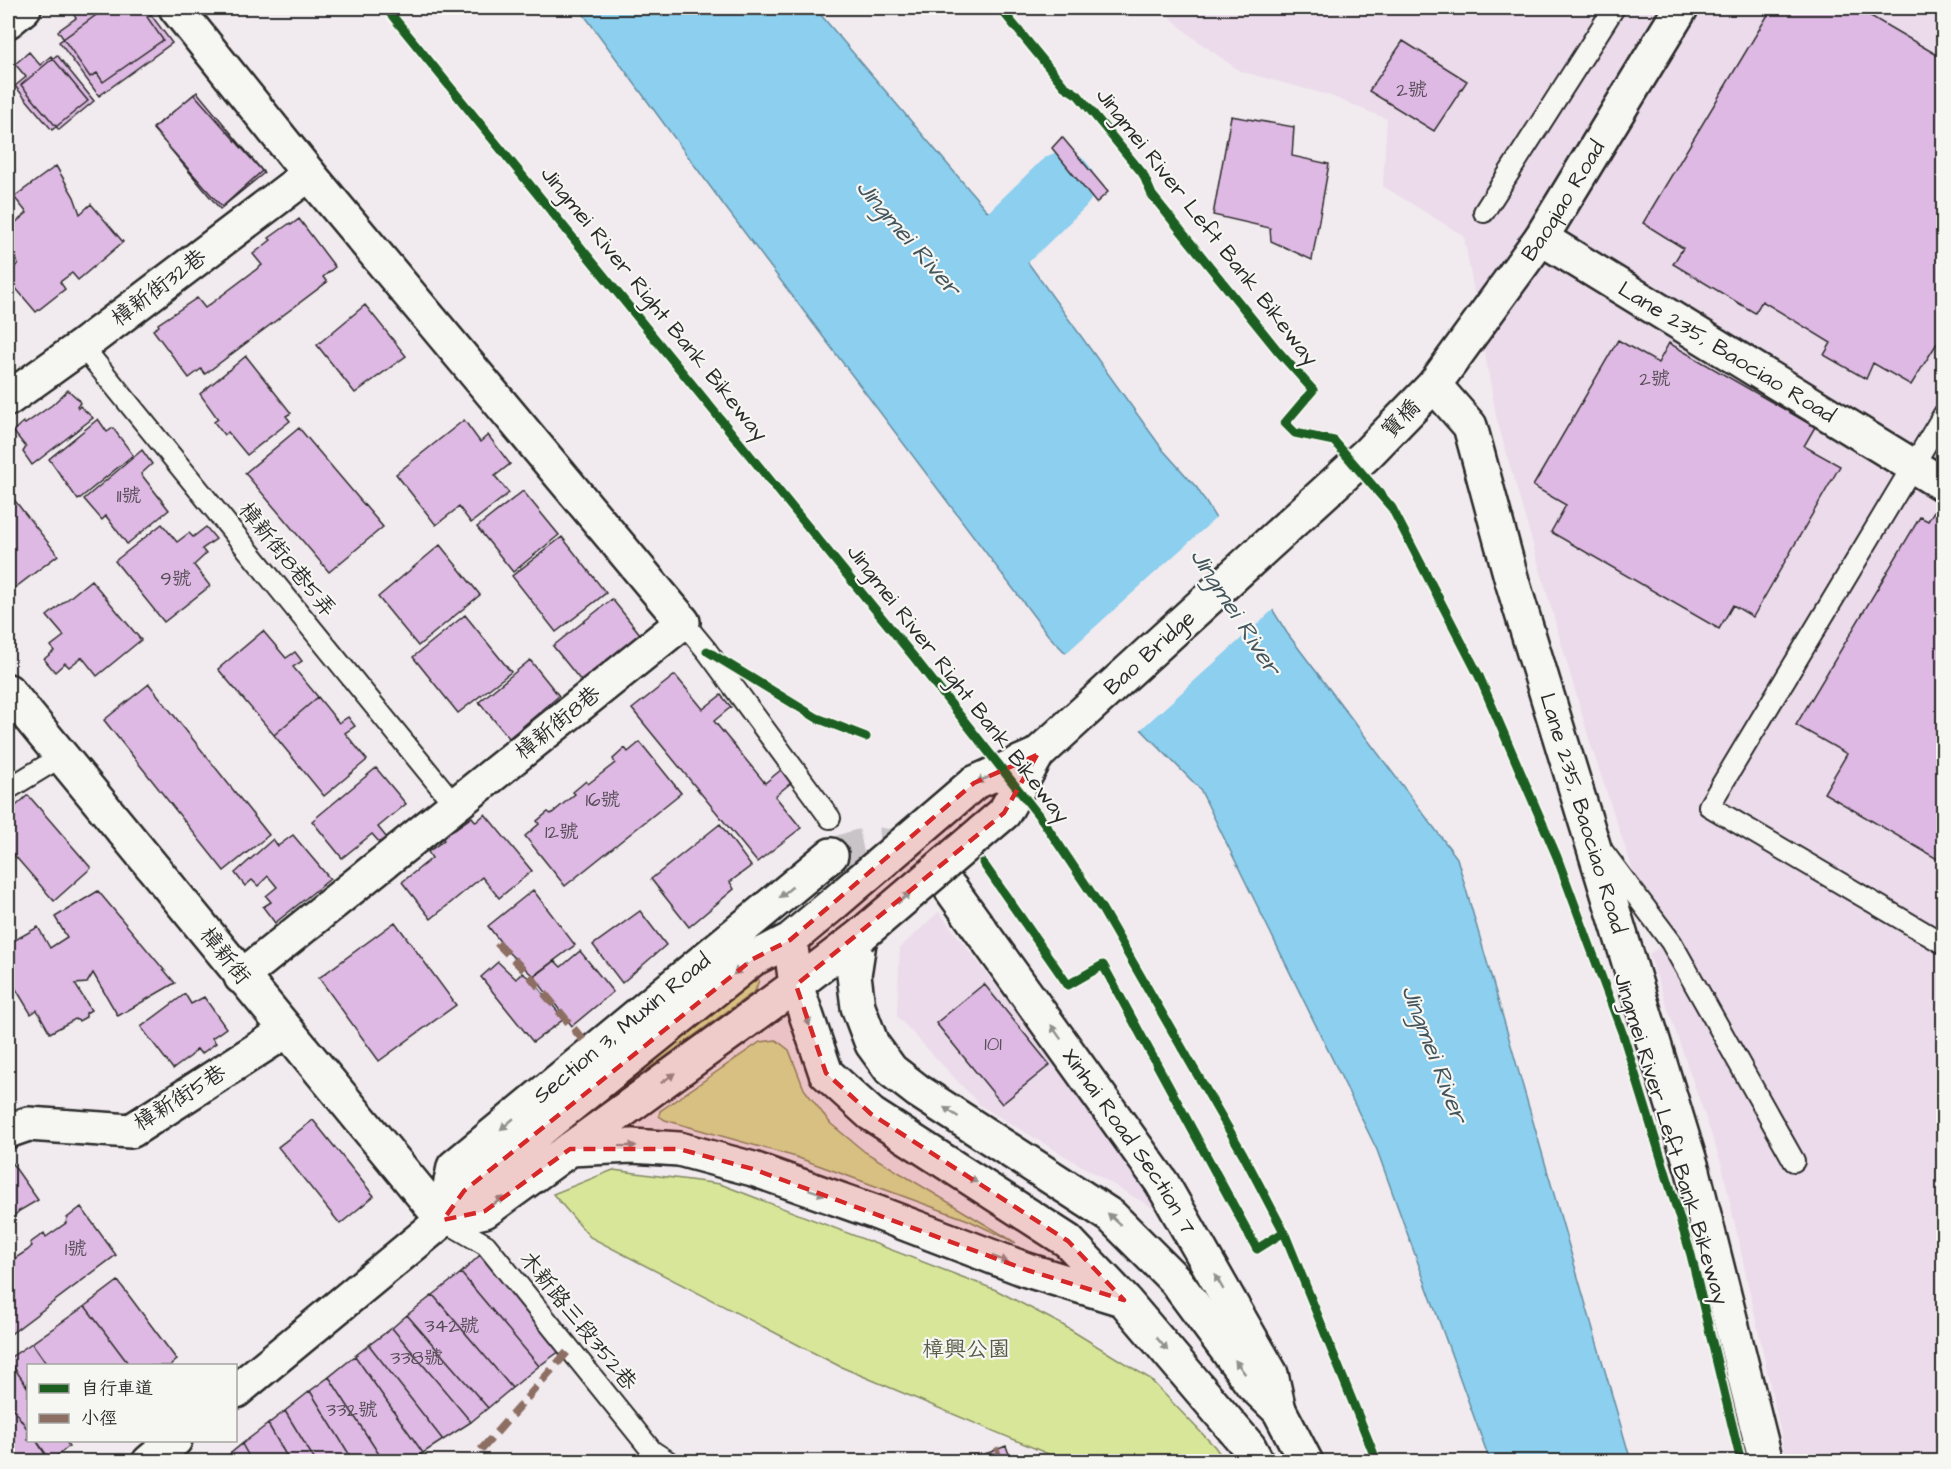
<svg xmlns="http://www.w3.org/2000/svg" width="1951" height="1469" font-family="'Architects Daughter','LXGW WenKai TC',sans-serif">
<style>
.built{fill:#ebdbeb}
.green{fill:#d8e699;stroke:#828862;stroke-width:1.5}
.water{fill:#8ccfee;stroke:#658da0;stroke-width:1.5}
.pier{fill:#f1eaef}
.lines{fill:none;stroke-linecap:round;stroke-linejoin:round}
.river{stroke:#8ccfee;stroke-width:64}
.building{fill:#deb9e3;stroke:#2b2b2b;stroke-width:1.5}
.minor-tunnel{stroke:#c9c4c8;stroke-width:33;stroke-dasharray:33 16;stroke-linecap:butt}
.service-casing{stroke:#2b2b2b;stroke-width:24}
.minor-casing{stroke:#2b2b2b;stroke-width:38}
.tertiary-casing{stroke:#2b2b2b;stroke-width:38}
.secondary-casing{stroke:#2b2b2b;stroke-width:38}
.service{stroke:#f6f6f2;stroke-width:20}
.minor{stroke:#f6f6f2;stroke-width:33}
.tertiary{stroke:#f6f6f2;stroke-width:33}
.secondary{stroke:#f6f6f2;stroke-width:33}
.tertiary-bridge-casing{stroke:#2b2b2b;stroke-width:38;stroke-linecap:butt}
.tertiary-bridge{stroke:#f6f6f2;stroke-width:33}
.quiet{stroke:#8d6e63;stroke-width:8;stroke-dasharray:15 8;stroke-linecap:butt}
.cycleway-casing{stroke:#f6f6f2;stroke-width:13}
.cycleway{stroke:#1b5e20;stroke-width:9}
.oneway{fill:#90908e}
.marked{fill:#d62828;fill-opacity:0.2;stroke:#d62828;stroke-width:4.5;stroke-dasharray:12 8;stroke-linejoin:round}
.labels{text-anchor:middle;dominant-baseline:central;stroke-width:4.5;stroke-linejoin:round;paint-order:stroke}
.number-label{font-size:20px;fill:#584e59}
.street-label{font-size:22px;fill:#2b2b2b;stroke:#f6f6f2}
.park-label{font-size:22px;fill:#565a46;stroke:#f6f6f2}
.water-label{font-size:24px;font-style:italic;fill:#43545c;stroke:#f6f6f2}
</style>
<rect width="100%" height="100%" fill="#f1eaef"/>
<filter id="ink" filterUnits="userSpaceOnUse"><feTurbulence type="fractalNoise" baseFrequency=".0167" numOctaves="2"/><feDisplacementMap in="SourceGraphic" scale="12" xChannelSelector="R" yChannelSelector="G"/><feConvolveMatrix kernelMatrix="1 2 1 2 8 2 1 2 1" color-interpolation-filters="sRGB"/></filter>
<g filter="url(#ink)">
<path class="built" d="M1160,8h783v1453h-156l-65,-296 -73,-211 10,-6 -69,-206 -93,-322 -33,-184 -81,-50 4,-67 -58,-24 -89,-24 -49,-35z
M939,912l181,235 43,67 -182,-108 -84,-90 3,-68z"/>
<path class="green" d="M755,976l4,4 -4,11 -242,177z
M776,1040l13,10 15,39 27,35 34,28 151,91 -48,-23 -172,-63 -131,-37 -6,-4 1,-5 100,-69z
M613,1170l107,14 276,106 65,34 88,54 66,69 10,14h-160l-224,-94 -251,-130 -37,-43z"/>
<path class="water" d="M579,8h236l196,231 152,211 34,38 90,145 170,225 174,603h-141l-113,-311 -177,-361 -152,-154 -325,-431z"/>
<path class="pier" d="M1218,516l57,92 -136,123 -75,-76z"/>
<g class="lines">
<path class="river" d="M951,293l112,-109"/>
</g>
<path class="building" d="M73,8h78l3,4 -7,5 16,23 -60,42 -6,-9 -7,4 -32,-46 18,-13 -6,-9z
M106,8h40l26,35 -73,53 -40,-54z
M1772,8h85l87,51v273l-33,53 -38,-22 -7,16 -42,-24 7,-12 -69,-42 -7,12 -82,-49 10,-16 -40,-25z
M1403,41l64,40 -33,50 -65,-40z
M29,52l11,13 11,-9 37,45 -36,29 -37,-44 11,-9 -11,-13z
M57,55l37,46 -35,29 -38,-45z
M197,92l67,81 -44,36 -67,-81z
M194,94l68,77 -40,36 -69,-78z
M1231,116l63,11 -2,29 37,8 -17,96 -41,-19 -1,-13 -57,-13z
M1062,137l46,55 -12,11 -44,-55z
M56,166l18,31 6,17 11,-10 32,38 -45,38 -6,-7 -12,9 5,7 -29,23 -28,-33v-7l10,-8 -5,-12 -5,4v-43l7,10 12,-10 -13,-16z
M299,219l36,48 -12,10 4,5 -122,92 -4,-5 -12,9 -36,-48 6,-4 -1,-2 39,-26 8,10 57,-43 -9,-11 18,-14 -2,-2 21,-15 1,2z
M365,305l41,51 -51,37 -38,-48z
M1618,340l40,23 11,-20 146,84 -11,19 36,20 -87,151 -20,-12 -14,24 -168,-97 15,-27 -33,-19z
M246,356l45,57 -5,3 4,5 -43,34 -19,-23 -4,3 -10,-13 4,-3 -18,-25z
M68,390l10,9 2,4 -3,3 1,2 2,-2 13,12 -61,47 -9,-13 3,-5 -13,-16 10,-9 2,2 27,-19z
M98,419l9,13 6,-4 20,27 -55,45 -29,-41z
M464,420l16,22 8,-7 22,29 -15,12 14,17 -38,30 -12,-16 -23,18 -40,-51z
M299,428l84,99 -54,45 -84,-99z
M142,450l10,14 -11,10 28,36 -42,34 -21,-28 -4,4 -18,-21z
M523,491l36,44 -46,37 -36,-45z
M8,492l50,63 -50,38z
M1939,503l5,3v357l-120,-70 23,-39 -51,-29 124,-208 8,4z
M162,524l15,18 12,-9 4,4 13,-10 10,12 -14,10 4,5 -12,11 16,21 -46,36 -49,-61z
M562,537l44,56 -50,39 -44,-56z
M440,545l40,50 -62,51 -40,-49z
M91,580l50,60 -44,36 -15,-19 -13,10 -4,-4 -10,9 -11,-13 10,-8 -3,-5 13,-10 -17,-20z
M612,599l28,35 -59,47 -28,-35z
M465,615l46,57 -53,41 -45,-56z
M263,631l23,27 9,-6 7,9 -9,6 25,30 -44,38 -56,-66z
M530,660l29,36 -50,42 -30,-36z
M675,675l28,34 18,-14 10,12 -17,14 51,62 17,-14 10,13 -17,14 26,32 -44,34 -125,-153z
M149,684l120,151 -45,36 -120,-151z
M318,697l21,26 9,-6 7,9 -10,7 22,27 -43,36 -50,-61z
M640,742l41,51 -116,93 -40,-50 14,-12 -2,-3 11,-9 3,2 24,-20 -2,-2 13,-11 2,3 27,-21 -2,-4 12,-11 3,4z
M376,768l30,36 -28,23 9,11 -7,5 -8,-9 -30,24 -30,-37z
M28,795l63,73 -37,33 -46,-53v-35z
M485,814l47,57 -33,27 -17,-21 -51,42 -29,-37 30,-24 -4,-6 16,-12 -2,-4 12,-9 1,2 17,-12 4,5z
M720,824l31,42 -21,16 4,7 -45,38 -38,-48z
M293,835l37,44 -55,44 -12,-16 8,-5 -5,-6 11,-9 -9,-11 -10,10 -6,-6 -7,6 -10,-13 38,-34 5,7z
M533,890l42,55 -42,31 -24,-23 -21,-27z
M98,891l77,92 -57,33 -25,-43 -6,10 -12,1 16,26 -5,3v4l-7,4 -4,-2 -25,14 -13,-23 -6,4 -18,-30 -5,2v-42l30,-17 12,21 17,-11 -12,-20z
M640,911l26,34 -44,38 -29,-38z
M395,922l61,83 -77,56 -60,-83z
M580,951l33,41 -41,34 -38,-49 21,-16 6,6z
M498,962l18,17 6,-6 10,7 32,39 -31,23 -52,-65z
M984,984l66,81 -48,39 -66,-81z
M185,994l6,10 13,-7 22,31 -14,10 4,5 -15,11 -4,-5 -6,7 -18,13 -32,-42z
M313,1120l61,76 -34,28 -62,-77z
M11,1162l27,38 -19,11 -11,11v-58z
M81,1207l35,48 -108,81v-73l20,-13 4,-4 -2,-3 14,-10 2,4 20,-14 1,-5z
M479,1256l12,2 76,88 -28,20 -78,-93z
M461,1273l78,93 -27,22 -79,-93z
M118,1281l59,79 -7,6h-40l-45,-60z
M433,1295l79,93 -24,20 -81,-93z
M85,1306l45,60h-82l-16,-23z
M407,1315l81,93 -17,14 -79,-94z
M392,1328l79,94 -28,18 -74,-95z
M32,1343l16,23h-20v22l-20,-29z
M369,1345l74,95 -20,13 -68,-97z
M355,1356l68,97 -14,9h-25l-55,-85z
M8,1359l20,29v42l-20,-29z
M329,1377l55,85h-30l-44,-71z
M310,1391l44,71h-38l-31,-51z
M8,1401l20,29v10h8l14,22h-39l-3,-5z
M285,1411l31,51h-26l-22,-38z
M268,1424l22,38h-38l-10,-18z
M36,1440h29l4,6 -18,15z
M242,1444l10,18h-32z
M1006,1446l6,16h-47z"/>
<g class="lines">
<path class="minor-tunnel" d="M831,855c13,-4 27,-10 41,-11 27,-3 60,29 79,45"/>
<g class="service-casing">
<path id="service" d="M1484,212l130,-204
M82,346l373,459
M1944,414l-235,392 235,138
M683,622l24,29 123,167
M8,789l54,-33
M1604,853l67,89 123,219
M443,1220l43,25 166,206 17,11"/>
</g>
<g class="minor-casing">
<g id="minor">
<path d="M176,8l133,166 374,448 -442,355"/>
<path d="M8,21l16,-13"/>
<path id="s1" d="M1541,238l403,247"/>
<path id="s2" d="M1434,385l36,41 42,155 181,590 73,291"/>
<path d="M8,399l74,-53 227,-172"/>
<path d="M8,691l435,529"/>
<path id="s3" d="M951,889l211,294 109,191 8,36"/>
<path d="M8,1131l20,-7 103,7 155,-100"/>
<path id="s4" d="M443,1220l11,-53 377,-312"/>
</g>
</g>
<g class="tertiary-casing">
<g id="tertiary">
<path id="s5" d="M1037,755l331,-302 66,-68 107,-147 140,-230"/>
</g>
</g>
<g class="secondary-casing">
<path id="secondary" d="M860,936l-6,39 4,32 14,37 19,26 27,21 193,125 64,64 77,104 27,26 27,52
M790,940l6,45 30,88 45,41 197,127 56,59 125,147 8,15
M570,1149l62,-3 47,3 74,20 122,43 152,58 95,29
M443,1220l42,-9 311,-226 64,-49
M236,1391l207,-171 21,-29 289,-232 37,-19 42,-35
M149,1462l26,-22"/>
</g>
<use href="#service" class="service"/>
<use href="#minor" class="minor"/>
<use href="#tertiary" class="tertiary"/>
<use href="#secondary" class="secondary"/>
<g class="tertiary-bridge-casing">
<path id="tertiary-bridge" d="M832,905l142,-122 63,-28
M860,936l144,-123 33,-58"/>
</g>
<use href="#tertiary-bridge" class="tertiary-bridge"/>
<path class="quiet" d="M497,943l33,33 53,64
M481,1450l89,-101
M975,1462l25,-12"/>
<g class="cycleway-casing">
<path id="cycleway" d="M386,8l527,648 130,165 59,88 141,245 41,78 93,230
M1000,8l64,78 14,9 65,79 9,21 126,156 35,39 -28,33 10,10 39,8 58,67 87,168 78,181 66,178 68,220 50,207
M707,651l110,67 49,19
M983,863l85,122 35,-20 154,284 27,-17"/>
</g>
<use href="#cycleway" class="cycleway"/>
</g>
<defs><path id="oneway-solid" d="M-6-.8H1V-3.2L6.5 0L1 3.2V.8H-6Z" transform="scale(1.5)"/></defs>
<g class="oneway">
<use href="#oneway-solid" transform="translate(984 779) rotate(156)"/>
<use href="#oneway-solid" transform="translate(786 892) rotate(140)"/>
<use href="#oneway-solid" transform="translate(904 898) rotate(-41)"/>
<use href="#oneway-solid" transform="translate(740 969) rotate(141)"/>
<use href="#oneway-solid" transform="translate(807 1018) rotate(71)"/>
<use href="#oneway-solid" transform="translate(1056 1032) rotate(-125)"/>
<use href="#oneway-solid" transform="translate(668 1078) rotate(-36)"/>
<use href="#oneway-solid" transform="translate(951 1112) rotate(-147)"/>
<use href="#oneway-solid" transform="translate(507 1124) rotate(140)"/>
<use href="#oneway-solid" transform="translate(628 1146) rotate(-1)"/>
<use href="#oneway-solid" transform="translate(970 1178) rotate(33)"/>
<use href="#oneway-solid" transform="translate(817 1192) rotate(19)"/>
<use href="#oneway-solid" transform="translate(497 1202) rotate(-36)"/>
<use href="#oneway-solid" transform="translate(1114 1219) rotate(-138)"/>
<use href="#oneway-solid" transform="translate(1000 1259) rotate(21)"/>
<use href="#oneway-solid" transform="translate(1219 1282) rotate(-120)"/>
<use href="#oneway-solid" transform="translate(1162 1344) rotate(50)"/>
<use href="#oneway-solid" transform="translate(1240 1367) rotate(-126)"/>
</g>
</g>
<path class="marked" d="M1037,755l-33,58 -208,172 30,88 45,41 197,127 56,59 -97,-30 -274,-101 -74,-20h-109l-85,62 -42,9 21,-29 289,-232 37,-19 184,-157z"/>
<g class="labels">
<g class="number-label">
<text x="1412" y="90">2號</text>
<text x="1655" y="379">2號</text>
<text x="129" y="496">11號</text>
<text x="176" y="579">9號</text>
<text x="603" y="800">16號</text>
<text x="562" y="832">12號</text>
<text x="993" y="1044">101</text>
<text x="76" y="1249">1號</text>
<text x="452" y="1326">342號</text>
<text x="417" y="1358">338號</text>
<text x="352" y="1410">332號</text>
</g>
<g class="street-label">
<text stroke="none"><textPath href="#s5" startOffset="768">Baoqiao Road</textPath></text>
<text transform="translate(1207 227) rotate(52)">Jingmei River Left Bank Bikeway</text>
<text transform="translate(159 288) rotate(-37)">樟新街32巷</text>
<text transform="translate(654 304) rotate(51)">Jingmei River Right Bank Bikeway</text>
<text stroke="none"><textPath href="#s1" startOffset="218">Lane 235, Baociao Road</textPath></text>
<text transform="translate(1401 419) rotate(-46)">寶橋</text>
<text transform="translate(287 560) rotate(51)">樟新街8巷5弄</text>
<text stroke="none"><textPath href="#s5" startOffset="152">Bao Bridge</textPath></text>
<text transform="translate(958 684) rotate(52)">Jingmei River Right Bank Bikeway</text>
<text transform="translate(558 723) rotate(-39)">樟新街8巷</text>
<text stroke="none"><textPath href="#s2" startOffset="458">Lane 235, Baociao Road</textPath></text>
<text transform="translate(225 956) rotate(51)">樟新街</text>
<text stroke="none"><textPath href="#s4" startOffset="272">Section 3, Muxin Road</textPath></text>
<text transform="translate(180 1098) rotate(-32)">樟新街5巷</text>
<text transform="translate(1671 1139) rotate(73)">Jingmei River Left Bank Bikeway</text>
<text stroke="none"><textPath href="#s3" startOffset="309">Xinhai Road Section 7</textPath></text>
<text transform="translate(578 1321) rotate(51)">木新路三段352巷</text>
</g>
<g class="park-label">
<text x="966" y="1349">樟興公園</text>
</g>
<g class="water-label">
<text transform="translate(908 238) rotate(49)">Jingmei River</text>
<text transform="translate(1235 612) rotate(57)">Jingmei River</text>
<text transform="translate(1434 1054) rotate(69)">Jingmei River</text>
</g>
</g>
<rect width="1951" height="1469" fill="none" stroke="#f6f6f2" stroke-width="30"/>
<rect x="15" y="15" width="1921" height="1439" fill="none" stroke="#2b2b2b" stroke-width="2" filter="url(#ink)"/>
<rect x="27" y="1364" width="210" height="78" fill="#f6f6f2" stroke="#a5a5a2" stroke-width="1.5"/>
<rect x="39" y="1384" width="30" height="9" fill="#1b5e20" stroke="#a5a5a2" stroke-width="1.5"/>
<text x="81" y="1394" font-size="18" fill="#2b2b2b">自行車道</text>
<rect x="39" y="1414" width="30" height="9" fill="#8d6e63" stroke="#a5a5a2" stroke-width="1.5"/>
<text x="81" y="1424" font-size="18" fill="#2b2b2b">小徑</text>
</svg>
